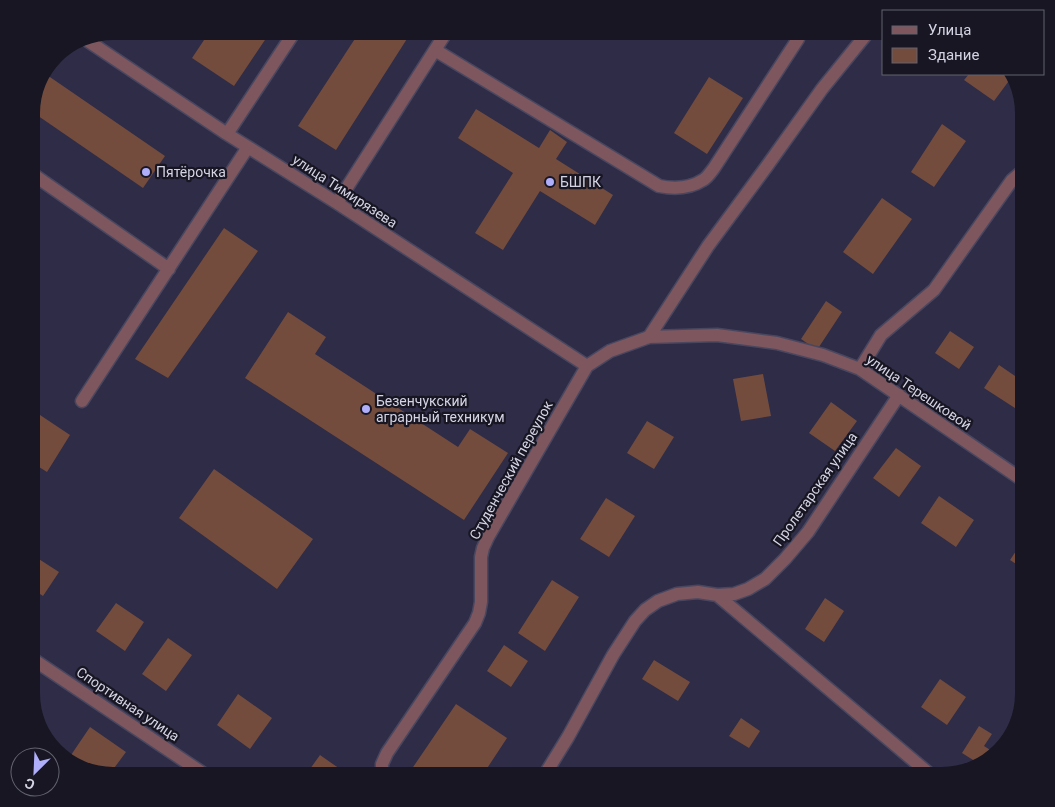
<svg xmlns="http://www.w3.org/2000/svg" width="1055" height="807" font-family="Roboto,sans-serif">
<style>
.building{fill:#734c3d}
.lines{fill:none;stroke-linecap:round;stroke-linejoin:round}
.minor-casing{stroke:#494760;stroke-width:15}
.minor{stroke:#7d565e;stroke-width:12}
.poi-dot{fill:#afaefa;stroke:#171622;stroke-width:2}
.labels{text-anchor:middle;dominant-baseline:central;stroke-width:4.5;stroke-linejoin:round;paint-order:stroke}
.poi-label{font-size:14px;fill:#d4d4e5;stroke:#171622;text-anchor:start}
.street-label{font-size:14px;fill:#d4d4e5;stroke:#171622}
</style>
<rect width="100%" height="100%" fill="#2e2c47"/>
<path class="building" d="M210,31h61l-37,55 -42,-28z
M360,31h52l-76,119 -38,-24z
M969,74h45l-20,27 -30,-21z
M47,75l118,81 -22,32 -112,-77v-4z
M709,77l34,21 -36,56 -33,-21z
M476,109l63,39 11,-18 17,12 -11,17 57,36 -18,30 -55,-34 -37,59 -28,-17 38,-60 -55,-35z
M942,124l24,17 -32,46 -23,-15z
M882,198l30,21 -39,55 -30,-22z
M224,228l34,23 -90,127 -33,-19z
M826,301l16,11 -25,38 -16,-11z
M288,312l38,25 -11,17 143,93 12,-18 38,24 -44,67 -219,-142z
M950,331l24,16 -15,22 -24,-16z
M999,365l25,17v32l-40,-26z
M763,374l8,42 -30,5 -8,-42z
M831,402l26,19 -22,30 -26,-18z
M31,409l39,26 -23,37 -16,-10z
M647,421l27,16 -20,32 -27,-16z
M896,448l25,18 -22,31 -26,-19z
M214,469l99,70 -36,50 -98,-71z
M939,496l35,24 -18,27 -35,-24z
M606,498l29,18 -26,41 -29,-18z
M1024,539v30l-14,-9z
M31,554l28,18 -16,24 -12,-8z
M552,580l27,17 -34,54 -27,-18z
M825,598l19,13 -20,31 -19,-13z
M116,603l28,19 -19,29 -29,-20z
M168,638l24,17 -26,36 -24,-17z
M504,645l24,16 -17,26 -24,-16z
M654,660l36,22 -12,19 -36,-22z
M940,679l26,18 -19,28 -26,-18z
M238,694l34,24 -22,31 -33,-24z
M456,704l51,34 -25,38h-75z
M741,718l19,13 -11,17 -20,-12z
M979,726l13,8 -8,12 11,7 -14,12 -19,-12z
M90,727l36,25 -17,23 -31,-11 -9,-6z
M320,755l30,21h-45z"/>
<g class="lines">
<g class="minor-casing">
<path id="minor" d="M88,41l139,93 110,69 250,163
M435,50l224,136c15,3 30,3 44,-6 4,-2 8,-8 11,-12l84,-129
M227,134l68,-103
M31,173l138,96
M337,203l110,-172
M649,337l59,-91 59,-80 55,-77 47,-58
M860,369l21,-34 53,-45 78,-110 12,-10
M82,401l166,-254
M717,595l215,181
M31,658l176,118
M382,776v-12l5,-11 88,-130 4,-10 2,-11v-45l2,-9 5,-11 99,-171 23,-15 39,-14 68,-2 60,8 46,12 37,14 164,112
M544,776l24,-39 45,-82 22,-34 10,-11 13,-9 19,-7 21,-2 19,3 17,-1 14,-5 17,-10 20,-20 23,-27 91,-137"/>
</g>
<use href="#minor" class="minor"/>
</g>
<g class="poi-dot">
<circle cx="146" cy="172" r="5"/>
<circle cx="550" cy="182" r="5"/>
<circle cx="366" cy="409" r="5"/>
</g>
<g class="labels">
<g class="poi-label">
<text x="156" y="172">Пятёрочка</text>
<text x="560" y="182">БШПК</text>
<text x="376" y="401">Безенчукский<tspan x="376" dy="16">аграрный техникум</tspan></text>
</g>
<g class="street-label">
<text transform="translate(345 191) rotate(33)">улица Тимирязева</text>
<text transform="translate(919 392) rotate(34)">улица Терешковой</text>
<text transform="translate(511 470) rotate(-61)">Студенческий переулок</text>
<text transform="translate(815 489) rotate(-55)">Пролетарская улица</text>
<text transform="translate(128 704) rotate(34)">Спортивная улица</text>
</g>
</g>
<path d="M0 0H1055V807H0ZM113 40H942A73 73 0 0 1 1015 113V694A73 73 0 0 1 942 767H113A73 73 0 0 1 40 694V113A73 73 0 0 1 113 40Z" fill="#171622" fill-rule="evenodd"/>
<rect x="882" y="10" width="162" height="65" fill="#171622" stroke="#636270"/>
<rect x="892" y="26" width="25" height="8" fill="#7d565e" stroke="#636270"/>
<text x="928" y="35" font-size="15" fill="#d4d4e5">Улица</text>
<rect x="892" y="48" width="25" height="15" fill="#734c3d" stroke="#636270"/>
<text x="928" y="60" font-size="15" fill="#d4d4e5">Здание</text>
<g transform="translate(35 772) rotate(204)"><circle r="24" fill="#171622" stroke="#636270"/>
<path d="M0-4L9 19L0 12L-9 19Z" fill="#afaefa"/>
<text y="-8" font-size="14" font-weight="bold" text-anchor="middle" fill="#d4d4e5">С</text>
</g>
</svg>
